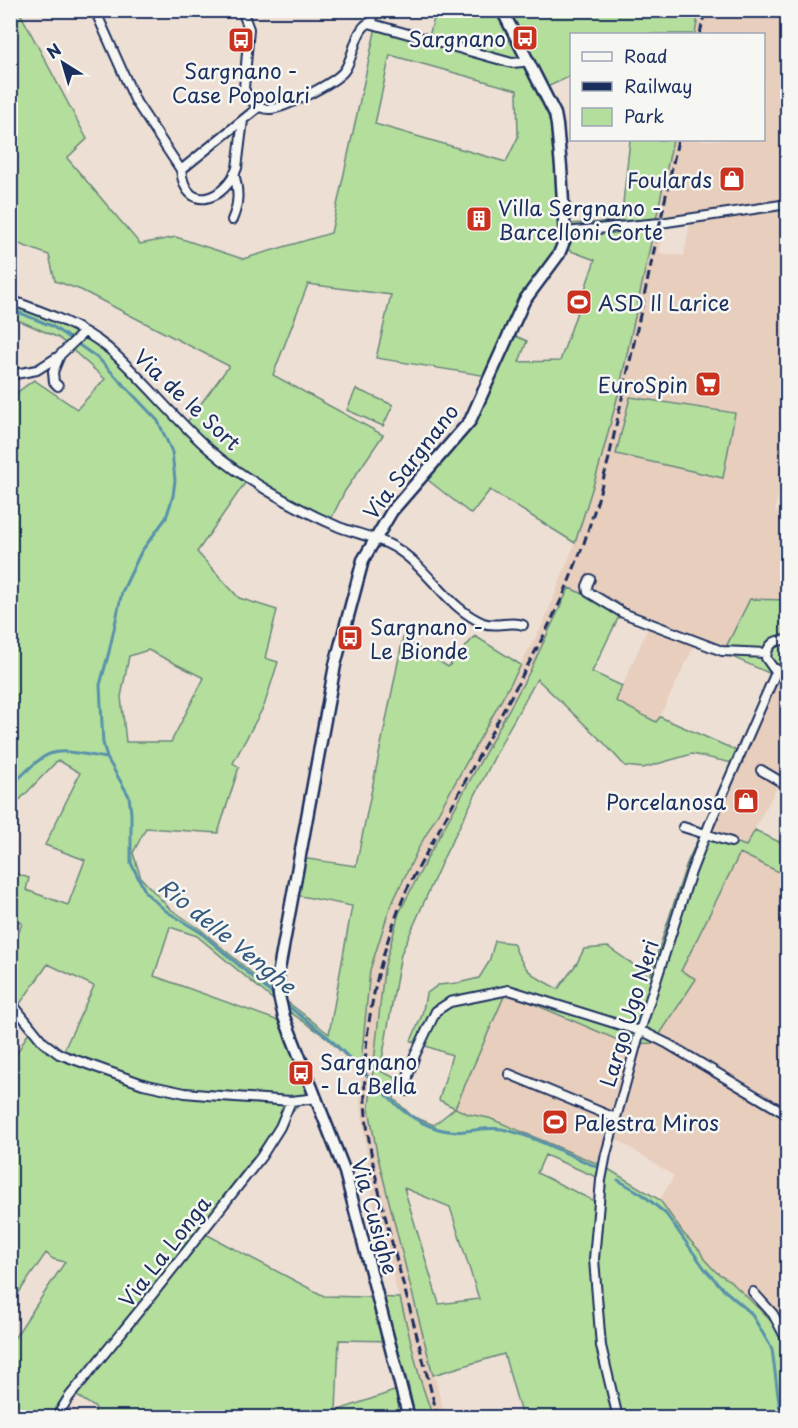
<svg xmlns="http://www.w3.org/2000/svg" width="798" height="1428" font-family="'Playpen Sans',sans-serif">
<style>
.built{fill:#e7cebd;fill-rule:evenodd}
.green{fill:#b4de9b;stroke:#68867c;stroke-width:1.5;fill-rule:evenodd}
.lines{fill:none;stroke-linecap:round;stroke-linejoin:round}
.stream{stroke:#5992ab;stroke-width:3}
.street-casing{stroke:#1b2f5e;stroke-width:12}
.secondary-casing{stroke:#1b2f5e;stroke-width:15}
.street{stroke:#f6f6f2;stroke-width:8}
.secondary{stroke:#f6f6f2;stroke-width:10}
.rail{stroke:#1b2f5e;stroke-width:3;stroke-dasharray:9 4.5;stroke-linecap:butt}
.labels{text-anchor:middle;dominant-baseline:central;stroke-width:5;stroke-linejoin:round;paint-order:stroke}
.poi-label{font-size:21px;fill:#1b2f5e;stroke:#f6f6f2;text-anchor:start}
.street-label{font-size:21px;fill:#1b2f5e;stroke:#f6f6f2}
.water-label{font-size:22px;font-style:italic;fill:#35587e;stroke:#f6f6f2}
</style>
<rect width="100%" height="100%" fill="#eddfd3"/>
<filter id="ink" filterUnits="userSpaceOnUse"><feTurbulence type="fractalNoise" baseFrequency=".0167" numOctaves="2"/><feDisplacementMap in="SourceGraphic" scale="12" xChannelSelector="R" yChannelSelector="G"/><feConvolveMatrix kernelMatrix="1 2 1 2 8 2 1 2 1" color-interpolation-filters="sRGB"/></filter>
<g filter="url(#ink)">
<path class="built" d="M699,11h88l1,419 -13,82 12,1v87h-37l-27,53 -27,-11 -39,80 -41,-21 34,-78 -81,-35 -39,83 -101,184 -30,58 -30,195 8,46 68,263 -12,1 -13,-39 -48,-184 -12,-98 1,-34 9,-93 19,-60 29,-61 126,-227 31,-79 24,-76 20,-76 54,-251h91v-106h-69zM692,213l-8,43 -25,-3 8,-37z
M776,676l11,5v101l-6,-3 -35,67 -44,-16 30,-67z
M740,853l47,23v479l-13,-31 -65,-58 -9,-15 -17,-18 -20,-28 -3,-5 14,-24 -62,-40 -9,30 -114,-48 -21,-4 -13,-6 51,-116 67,29 81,22 42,-64 -15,-8z"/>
<path class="green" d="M11,11h8l68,128 -20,19 73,86 36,-7 67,22 88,-26 45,-206 52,13 8,-29h263l-4,23h-123l-1,42 -33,15 14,31 15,102 54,-3 9,-81h43l-54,251 -20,76 -24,76 -85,-53 -19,24 -52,-41 69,-82 6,-14 -118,-19 15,-63 -83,-11 -35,91 110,60 -38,56 -17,34 -81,-45 -50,72 42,46 38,12 -12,48 13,4 -14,44 -31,57 6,4 -21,66 -72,-5 -13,25 8,25 28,30 31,21 72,61 57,44 23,-128 -57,-11 6,-37 55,8 47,-228 45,29 27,-31 46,29 -103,184 -29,61 -19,60 -9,93 1,9 -35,-34 -50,-35 -80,-67 -27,-9 -16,49 125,45 32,74 -32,28 -81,107 126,66 76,2 20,81 13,38h-18l-6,-29 -13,-47 -57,-1 -3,71 61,-21 6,27h-310l3,-9 -28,-18 -14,27h-43v-74l54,-81 -12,-3 -7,-6 -35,51v-240l20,-36 33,22 30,-64 -46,-22 -31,44 -6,-9v-44l11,-32 -11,-5v-46l18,6 -3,12 42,15 17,-45 -40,-15 35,-72 -22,-13 -47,49v-412l23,-17 43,29 28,-30 -46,-41 -48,-21v-13l50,19 43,26 78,80 47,-63 -148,-76 -26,-9 -6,-26 -38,-14zM390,55l127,35 1,47 -12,25 -131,-38zM563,248l32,12 -35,101 -41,1 8,-21 -14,-6 17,-42zM148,650l56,28 -33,64h-45l-5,-45 8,-41z
M356,389l37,16 -10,21 -36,-16z
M630,397l105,16 -12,65 -107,-24z
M787,430v47h-7z
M569,588l53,22 -30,62 30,14 -6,15 40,21 4,-5 80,35 -8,11 -40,-9 -49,14 -18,-2 -20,-22 -68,-65 -30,53 -63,125 -43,97 -21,117 16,7 -2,21 18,17 22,9 21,-17 -16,-8 13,-45 -41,-14 11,-26 4,-21 12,-9 20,-2 21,-5 10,-16 6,-21 18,2c11,29 18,32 45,46l19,-26 7,-14 24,-2 42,29 37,-113 15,-33 44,16 9,-16 24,12 8,-14v48l-47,-23 -59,118 15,8 -42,64 -27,1 -121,-52 -51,116 13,6 21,4 114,48 57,34 23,33 17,18 4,8 12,13 13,8 15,14 30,30 13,31v62l-153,1 -3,-6 -21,6 -88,-1 -18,-63 -71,21 -56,-221 -8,-46 15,-139 15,-56 30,-58 101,-184zM545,1155l56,24 -3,24 -61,-30zM404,1188l46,19 29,92 -40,5z
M750,599l37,1v81l-64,-28z"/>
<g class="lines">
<path class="stream" d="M10,309l42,17 47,33 59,62 14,31 3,28 -2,16 -7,22 -25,34 -19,40 -13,60 -9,33 3,58 4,15 22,38 2,17v50l15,30 20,18 34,21 76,65
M10,787c43,-42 38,-39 97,-29
M283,1002l46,36 72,71c18,14 41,25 64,22 13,-1 24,-4 37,-2 30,6 66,26 95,38
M618,1180l24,14 24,20 39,55 18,20 28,24 21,36 9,69"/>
<g class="street-casing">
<path id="street" d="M95,10l41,92 45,68 79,-64
M242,10l7,19 -5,59c4,12 15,22 27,21 14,-1 65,-27 73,-38 10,-13 11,-42 25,-48l143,40 11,-1 4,-3
M372,22l2,-12
M181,170c5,46 45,29 56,-2l6,-48
M232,220c7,-16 7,-29 2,-46
M565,232l95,-9 128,-19
M10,300c34,12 70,25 98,48 36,31 66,71 102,102 33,29 89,60 129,77 18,7 38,10 55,20 34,20 52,60 89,76 14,5 27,-3 40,2
M10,375l27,-5 22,-14 25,-24
M58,386l-4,-4 -1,-10 7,-17
M590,579l-3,7 1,6 35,21 99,38 44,2
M788,641c-13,-3 -21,4 -22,17l7,10 9,3 6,-1
M761,770l27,16
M683,827l48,15
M10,1001l33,41 16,12 84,30 42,9 22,2 84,6 26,-3
M509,1074l106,44
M407,1091l1,-15 7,-21 21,-44 14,-9 59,-12 137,43 22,11 120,71
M753,1292l20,22 15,28
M56,1418l13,-21 83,-102 109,-138 19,-30 11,-26
M618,1418l-17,-72 -7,-87 7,-79 5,-26 34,-123 51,-159 19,-49 67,-153"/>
</g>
<g class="secondary-casing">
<path id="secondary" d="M409,1418l-64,-246 -61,-155 -5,-21 -1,-21 57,-310 28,-105 29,-49 78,-90 54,-120 35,-47 6,-15 -4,-72 -4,-42 -2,-11 -53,-104"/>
</g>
<use href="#street" class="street"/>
<use href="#secondary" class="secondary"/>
<path class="rail" d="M700,34l5,-24
M438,1418c-14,-55 -28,-110 -43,-164 -13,-50 -27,-100 -30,-152 -3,-74 13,-145 42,-213l136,-252 20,-41 21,-53 14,-44 11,-41 69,-318"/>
</g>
</g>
<defs>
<g id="bus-square" transform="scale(1.35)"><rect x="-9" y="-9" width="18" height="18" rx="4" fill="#c8321e" stroke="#f6f6f2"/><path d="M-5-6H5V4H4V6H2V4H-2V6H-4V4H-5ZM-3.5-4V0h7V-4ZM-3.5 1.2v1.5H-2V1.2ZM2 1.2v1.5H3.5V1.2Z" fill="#fff"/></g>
<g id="shop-square" transform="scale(1.35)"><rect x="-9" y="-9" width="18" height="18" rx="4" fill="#c8321e" stroke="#f6f6f2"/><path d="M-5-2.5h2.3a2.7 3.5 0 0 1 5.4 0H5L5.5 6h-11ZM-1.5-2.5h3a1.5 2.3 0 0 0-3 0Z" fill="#fff"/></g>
<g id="building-square" transform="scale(1.35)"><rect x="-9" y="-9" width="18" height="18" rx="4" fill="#c8321e" stroke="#f6f6f2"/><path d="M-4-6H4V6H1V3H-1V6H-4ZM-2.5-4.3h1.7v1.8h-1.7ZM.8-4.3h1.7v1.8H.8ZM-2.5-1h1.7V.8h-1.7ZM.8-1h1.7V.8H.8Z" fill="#fff"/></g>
<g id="stadium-square" transform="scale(1.35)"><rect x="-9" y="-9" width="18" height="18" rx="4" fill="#c8321e" stroke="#f6f6f2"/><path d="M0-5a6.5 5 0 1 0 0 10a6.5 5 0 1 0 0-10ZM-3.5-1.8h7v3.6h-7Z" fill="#fff"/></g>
<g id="supermarket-square" transform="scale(1.35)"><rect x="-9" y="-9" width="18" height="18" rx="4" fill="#c8321e" stroke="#f6f6f2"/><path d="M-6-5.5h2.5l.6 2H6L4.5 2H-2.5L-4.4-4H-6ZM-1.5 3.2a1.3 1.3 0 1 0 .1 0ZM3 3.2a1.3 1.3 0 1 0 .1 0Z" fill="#fff"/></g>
</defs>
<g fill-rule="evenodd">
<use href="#bus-square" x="525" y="38"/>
<use href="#bus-square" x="241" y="40"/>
<use href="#shop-square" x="732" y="179"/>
<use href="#building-square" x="479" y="219"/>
<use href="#stadium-square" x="579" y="302"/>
<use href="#supermarket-square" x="708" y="384"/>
<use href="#bus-square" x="350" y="638"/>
<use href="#shop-square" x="746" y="801"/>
<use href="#bus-square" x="301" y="1073"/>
<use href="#stadium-square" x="555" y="1122"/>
</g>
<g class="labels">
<g class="poi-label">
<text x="506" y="38" text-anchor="end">Sargnano</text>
<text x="241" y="70" text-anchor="middle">Sargnano -<tspan x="241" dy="24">Case Popolari</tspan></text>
<text x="712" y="179" text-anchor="end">Foulards</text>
<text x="498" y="207">Villa Sergnano -<tspan x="498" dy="24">Barcelloni Corte</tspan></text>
<text x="598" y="302">ASD Il Larice</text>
<text x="688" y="384" text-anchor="end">EuroSpin</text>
<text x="370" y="626">Sargnano -<tspan x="370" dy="24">Le Bionde</tspan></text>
<text x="726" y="801" text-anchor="end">Porcelanosa</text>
<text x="320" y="1061">Sargnano<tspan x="320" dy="24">- La Bella</tspan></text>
<text x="574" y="1122">Palestra Miros</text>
</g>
<g class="street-label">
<text transform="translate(188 399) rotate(43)">Via de le Sort</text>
<text transform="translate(410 461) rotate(-52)">Via Sargnano</text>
<text transform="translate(628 1013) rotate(-73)">Largo Ugo Neri</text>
<text transform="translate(376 1216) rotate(74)">Via Cusighe</text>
<text transform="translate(164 1251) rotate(-52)">Via La Longa</text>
</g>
<g class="water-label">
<text transform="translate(228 935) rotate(39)">Rio delle Venghe</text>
</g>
</g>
<rect width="798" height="1428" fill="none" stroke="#f6f6f2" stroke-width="36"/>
<rect x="18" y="18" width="762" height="1392" fill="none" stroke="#1b2f5e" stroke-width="2" filter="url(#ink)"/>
<rect x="570" y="33" width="195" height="108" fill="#f6f6f2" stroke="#9ea6b7" stroke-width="1.5"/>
<rect x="582" y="52" width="30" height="9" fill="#f6f6f2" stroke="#9ea6b7" stroke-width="1.5"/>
<text x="624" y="63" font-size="18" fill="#1b2f5e">Road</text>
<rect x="582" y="82" width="30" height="9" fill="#1b2f5e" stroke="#9ea6b7" stroke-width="1.5"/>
<text x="624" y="93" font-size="18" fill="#1b2f5e">Railway</text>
<rect x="582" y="108" width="30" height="18" fill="#b4de9b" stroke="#9ea6b7" stroke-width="1.5"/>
<text x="624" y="123" font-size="18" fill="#1b2f5e">Park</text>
<g transform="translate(63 63) rotate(323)" stroke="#f6f6f2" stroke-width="4.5" paint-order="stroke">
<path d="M0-4.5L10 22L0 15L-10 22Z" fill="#1b2f5e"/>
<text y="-9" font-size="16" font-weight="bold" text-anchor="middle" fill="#1b2f5e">N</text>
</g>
</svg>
